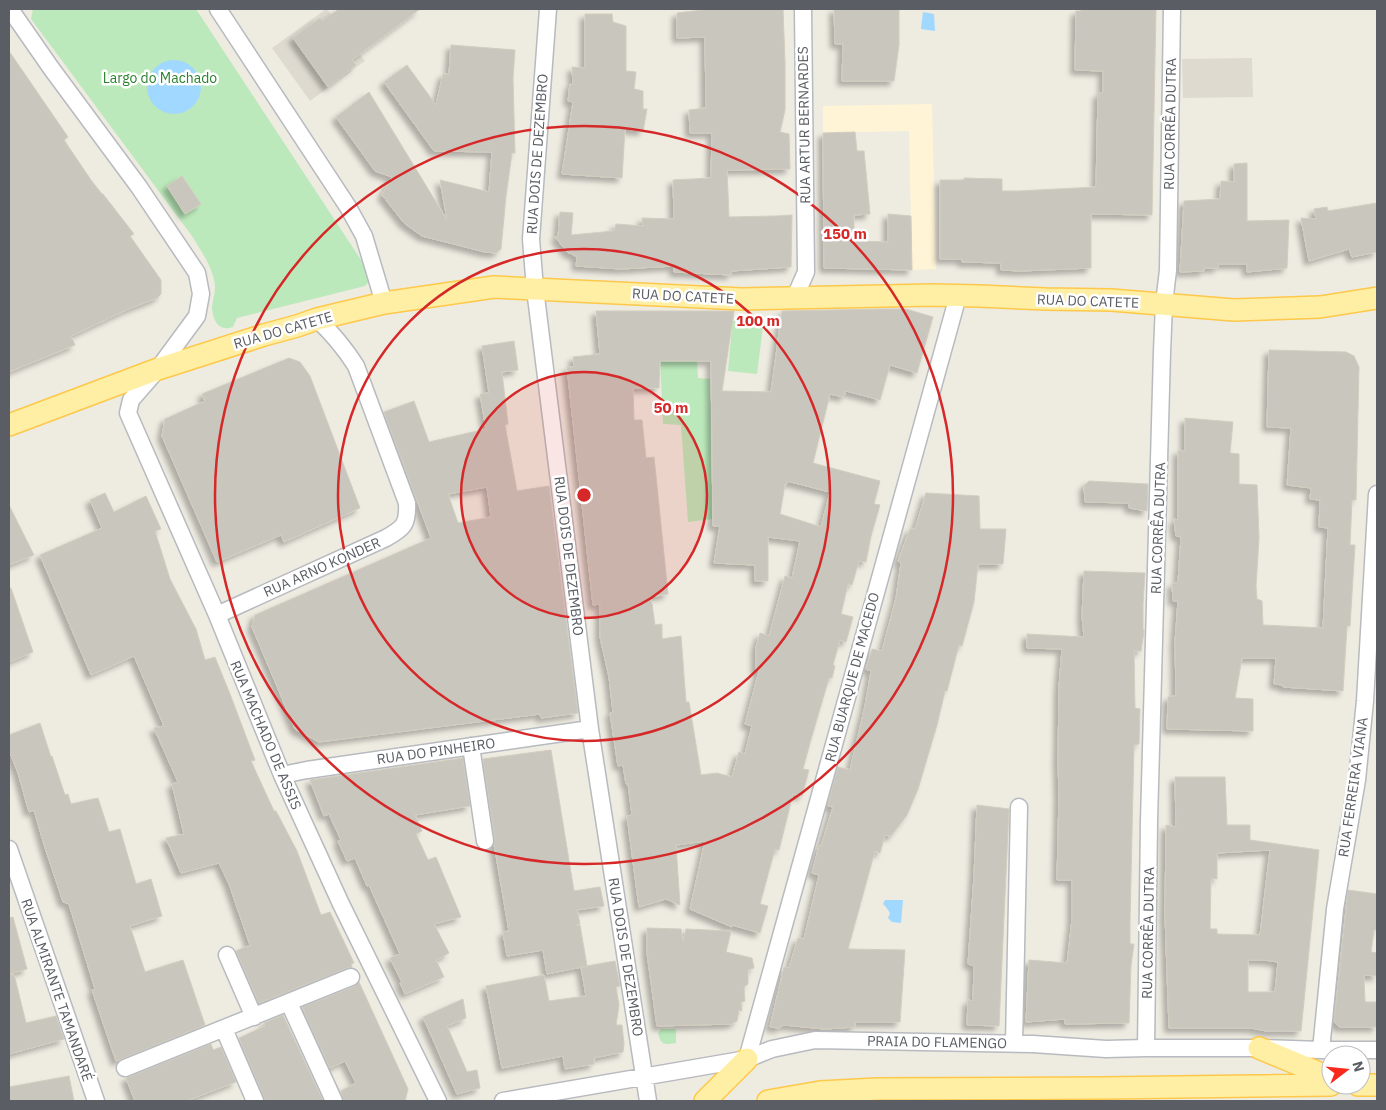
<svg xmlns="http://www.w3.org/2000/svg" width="1386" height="1110" font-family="'IBM Plex Sans',sans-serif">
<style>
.commercial{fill:#fff4d5}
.education{fill:#dedad0}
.green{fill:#bce9bb}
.water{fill:#a0d8ff}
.building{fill:#c9c6be;stroke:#d3cdbf;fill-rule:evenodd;filter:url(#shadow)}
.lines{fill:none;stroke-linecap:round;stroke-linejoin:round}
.minor-casing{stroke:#b7babf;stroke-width:19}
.major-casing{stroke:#fec84a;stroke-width:24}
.minor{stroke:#fff;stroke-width:16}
.major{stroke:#ffefa5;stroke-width:21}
.ring{fill:none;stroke:#d62828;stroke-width:2.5}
.labels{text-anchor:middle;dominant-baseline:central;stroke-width:5;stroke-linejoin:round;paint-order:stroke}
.park-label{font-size:14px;fill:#2b822e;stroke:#fff}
.street-label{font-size:14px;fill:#5a5e64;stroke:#fff}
.centre{fill:#d62828;stroke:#fff;stroke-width:2.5}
.ring-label{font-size:15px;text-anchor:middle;font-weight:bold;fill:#d62828;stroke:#fff;stroke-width:5;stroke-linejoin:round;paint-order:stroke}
</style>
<defs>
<filter id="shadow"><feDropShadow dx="-4.5" dy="4.5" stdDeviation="2.5" flood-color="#0004"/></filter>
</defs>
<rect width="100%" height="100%" fill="#eeebe1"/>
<path class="commercial" d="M932,104l4,165 -24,1 -3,-139 -86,2v-27z"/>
<path class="education" d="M326,9h1l38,52 -55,40 -38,-53z
M1252,58l1,39 -70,1 -1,-39z"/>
<path class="green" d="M33,9h163l173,263 1,8 -5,6 -128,32 -4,9c-14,5 -20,-6 -21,-19 0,-7 3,-13 3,-20 0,-4 -1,-10 -3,-15 -4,-13 -13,-25 -20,-37l-161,-217z
M733,317l31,1 -7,56 -29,-3z
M660,360l37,1 1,17 12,1 2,140 -24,3 -7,-97 -18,-1z
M661,1029h15v14c-12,2 -15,2 -18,-10z"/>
<path class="water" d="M923,12l11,2 1,17 -14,-2z
M147 87a27 27 0 1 1 54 0a27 27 0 1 1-54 0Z
M885,900h18l-2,23 -9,-1 -4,-4 2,-5 -4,-6 -3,-3z"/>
<path class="building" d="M339,9h81l-68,51 4,5 -28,22 -35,-49 27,-20 2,3z
M710,9h73l2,53v48l-5,22 9,2 1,35 -63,1 2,47 47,-1 16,-1 -1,52 -60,4v4l-57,-3v-6l-53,3 -45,-3 1,-9 -7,-4 -1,1 -14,-17h3l2,-25 13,1 -2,22 43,-4 2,-7 27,2 -1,-8 32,1 -1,-39 38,-2 1,-45h-22l-1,-23 17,-2 -1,-71 -28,1v-25z
M834,9h65v36l-5,36h-52l1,-37h-8z
M1081,9h75l-4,206 -61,-1v54l-70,3 -20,-1v-7l-39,-1v-3h-22v-79h24v-2l38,1v12h17l77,-4 2,-93 5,-2v-21l-28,-1 1,-59h5z
M585,14h27l1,8 13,4v45l10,1 -2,17 9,2v18h4l-4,22 -18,-2 -3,49 -60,-4 11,-72 -5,-1 2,-17 3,1 -1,-18 13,1z
M451,45l64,5 -2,28 2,75h-3l-6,43 -5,53 -5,4 -11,-1 -63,-16 -18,-13 -22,-28 10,-18 -17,-6 -39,-54 33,-25 78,128 -7,-40 49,12 3,-40 -58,-1 -50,-69 23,-17 29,40 7,-31h6z
M9,51l59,86 -4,3 27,40 11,14h1l31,40 -4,2 31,44v14l-4,4 -31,12 -55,26 4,9 -66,27z
M855,132l2,19h7l6,63 -16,1v26l34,1v-28l23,2 1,54 -88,-2 -1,-135z
M1247,163v58l42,-1 -2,48 -40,4v-8h-29v4h-14v3l-24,1 4,-71 36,-2 1,-18 13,1v-18z
M182,176l19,28 -16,10 -18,-28z
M1377,203v49l-25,5 -3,-8 -40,12 -8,-43 15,1 -2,-10 13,-2 1,4z
M880,309h26l27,8 -16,56 -27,-8 -10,35 -34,-9 -2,6 -14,-3 -17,69 67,18 -6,23 6,1 -9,31 -5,26 -7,-1 -7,24 -4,-1 -7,30 12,3 -7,25 -6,-2 -7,25 2,1 -3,12h-3l-19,65 -7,26 6,1 -7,26 -9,-2 -14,56 -4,-1 -15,55 8,2 -8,27 -28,-8v2l-42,-18 15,-68 -29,4 4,60 -14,-6 -27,8 -12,-91 5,-1 -4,-32 -2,1 -3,-19 -5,1 -8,-53 3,-1 -4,-35 -9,-40v-33l-7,1 -26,-238h7l-1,-10 27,-3 -4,-43h138l-12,80 49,1 11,-81zM660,361h51l2,165h7l-6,37 41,2v16h13v-44l32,4 -8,37 -7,-2 -16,60 -9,-3 -4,14v23l3,1 -14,53 7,2 -7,28 -6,-2 -7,25 -15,-4 -16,2 -12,-73h-3l-5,-66 -19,3v-15l-7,1 -4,-28 17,-3 -7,-69 -7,-68 -8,1 -4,-38h-8l-1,-32h26zM787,481l43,11 -9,35 -41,-13 5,-30h2z
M514,341l4,29 -16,2 6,52 -3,1 12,66 32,-5 29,227 -37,5 -1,-4 -221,28 -24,-13 -43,-102 3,-12 176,-77 -47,-126 30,-11 15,41 57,-13 -6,-35 9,-1 -7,-47zM487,487l4,30 -33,6 -10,-29z
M1269,350l77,2 8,4 5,11 -3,133h-4l-2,45h5l-5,81h-3l-4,65 -60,-4v-2l-9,-1 2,-26h-34l-7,40 18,1v32l-86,-2 1,-32 8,-1 -1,-54 3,-41h-5l-1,-17 6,-2 3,-45 -5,-1 -2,-17 4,1v-70l7,1v-33l48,4 -3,31 9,1v30l18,1 2,53 -3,48 1,13 5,2 1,24 60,3 5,-100 -9,-1 1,-27 -10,-1 1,-11 -24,-3 4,-57 -24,-1z
M289,358l11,4 10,14 50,132 -76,34 -3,-7 -64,27 -55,-126 3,-17 40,-18 -3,-7z
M1089,481l59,3 -1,27 -18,-3v-5l-44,-1 -1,-16z
M105,493l9,19 32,-16 15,33 -6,2 15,48 26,50 9,31 10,-3 15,37 25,66 -4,1 23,50h2l21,40 24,64 9,-3 24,51 -3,1 1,3 -5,1 -88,35 -23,-52 14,-6 -21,-61 -10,-21 -38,10 -15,-35 18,-4 -12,-50 6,-2 -24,-54 10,-2 -30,-70 -43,19 -51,-120 62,-27 -12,-28z
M926,493l53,3 1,33h26l-3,35h-25l-4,38 -12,44 -3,-1 -12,46h-2l-8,34 -19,64 -11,26 -16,21 -6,-1 -5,18 -5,-2 -27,98 57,1 -5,72h-45v5l-30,2 -41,-4 -5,3 -9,-1 14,-60 5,1 9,-30 6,1 15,-64 -7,-2 7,-27h2l12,-39 -5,-1 4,-18 6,-21 12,3 15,-64 6,-35 -5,-2 6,-20 10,2 14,-53 5,-35 -3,-2 12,-32h5z
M9,505l25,50 -25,10z
M1084,571l61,2 -2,31v26h1v2l-3,19h-7l1,57 5,1 -1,35 -5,1 -4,177v22h4l-3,21 -2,58 -64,1v-5l-39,3 3,-62 38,3 5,-43v-40h-15l2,-85 -1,-33 1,-75 3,-38 -35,-1v-14l57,3 -2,-21z
M9,588h2l22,64 -24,10z
M40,723l11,34 1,-1 13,39 3,-1 3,10 27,-6 11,34 11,-3 16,55 15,-5 11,37 -32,10 15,46 38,-12 22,65 -86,35 -3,1 -24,-71 3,-1 -26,-85 -6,-2 -18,-54 -11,-38 -5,2 -11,-39 -9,-23v-15z
M551,750l23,141 26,-4 4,19 -27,4 3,14 -4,1h4l7,41 -40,8 -4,-24 -36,6 -4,-24 6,-1 -15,-87 1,-4 -12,-81z
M463,758l7,48 -55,9 7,16 -6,3 12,26 8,-3 25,60 -27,7 15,29 -13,7 8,17 -39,17 -5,-11 2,-1 -12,-24 10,-4 -31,-69 -2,1 -12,-28 -8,3 -9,-20 3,-1 -12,-26 -5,2 -14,-36z
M1175,777h50l2,48h23v15l69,10 -18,181h-35l-15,-3h-82l-4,-113 1,-90 10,2zM1270,850l-10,85 -43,-1v-5h-7l1,-51 6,1v-26zM1248,960h16l14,2 -3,30h-27z
M977,805l32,4 -10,217 -32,-1 1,-25 5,1 1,-35 -6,-2 6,-88z
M1348,890l29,4v36h-3l-3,22 6,1v23l-13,-1 1,27h12v25h-37l-6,-5z
M13,917l14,52 -18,5v-56z
M647,928l34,1 2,13 3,-13 45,2 -5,21 26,6 2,10 -6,2v14l-4,3 1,14 -4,1 1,9 -3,-1 -2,11 -6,3 -74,2 -10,-73z
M615,961l5,25 -4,1 3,18 -3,20h6l2,19 -1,8 -29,6v6l-29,5 -2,-13 -61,12 -16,-82 58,-11 5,26 37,-5 -5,-29z
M14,974l12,49 30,-7 8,23 -55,15v-79z
M359,982l49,107 -3,12h-61l-3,-10 15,-8 -11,-22 -15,7 -28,-61 53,-21z
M463,999l3,19 -19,8 20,46 10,-2 3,18 -23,6 -34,-77z
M283,1015l40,86h-58l-1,-4 -25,-59 26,-12 -1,-3z
M211,1044l2,6 8,-3 15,35 -50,19h-51l-9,-23z
M69,1076l5,25h-65v-14z"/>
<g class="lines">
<g class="minor-casing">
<path id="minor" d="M10,9l41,59 88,119 58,86 4,21 -4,22 -39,53 -27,31 -3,13 89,202 65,160 59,129 97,197
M218,9l130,198 16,29 20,67
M548,9l-17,230 4,50 55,440 58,372
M794,299l12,-27 -3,-263
M217,615l169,-77c18,-10 22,-14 21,-35l-51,-137c-12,-19 -23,-32 -39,-47
M471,746l14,95
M282,775l25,-5 283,-41
M9,849l87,252
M227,955l27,62
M289,1003l45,98
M224,1029l31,72
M1014,1043l5,-236
M1146,1048l3,-227 13,-469 2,-48 4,-34 4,-261
M1321,1050l14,-141 22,-129 8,-79 12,-207
M747,1059l211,-763
M125,1068l226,-91
M503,1101l244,-42 25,-10 43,-9 218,4 73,5 40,-1h113l62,2h56"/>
</g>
<g class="major-casing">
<path id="major" d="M9,425l149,-56 106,-34 33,-9 20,-7 67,-16 110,-16 248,12 190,-4 47,1 67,3 65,1 123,10 86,-3 57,-9
M1259,1048l72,30
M1358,1085h19
M705,1101l42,-42
M768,1101l52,-9 57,-3 227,-1 227,-3"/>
</g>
<use href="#minor" class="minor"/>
<use href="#major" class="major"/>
</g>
<circle cx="584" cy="495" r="123" fill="#d62828" fill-opacity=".12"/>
<g class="ring">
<circle cx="584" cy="495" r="123"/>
<circle cx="584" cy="495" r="246"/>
<circle cx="584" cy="495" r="369"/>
</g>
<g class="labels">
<g class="park-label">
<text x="160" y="78">Largo do Machado</text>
</g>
<g class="street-label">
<text transform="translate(1170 124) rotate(-89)">RUA CORRÊA DUTRA</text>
<text transform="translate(804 125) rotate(-91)">RUA ARTUR BERNARDES</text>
<text transform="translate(537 154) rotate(-86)">RUA DOIS DE DEZEMBRO</text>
<text transform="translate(683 296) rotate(3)">RUA DO CATETE</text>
<text transform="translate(1088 301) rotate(2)">RUA DO CATETE</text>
<text transform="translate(283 330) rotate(-16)">RUA DO CATETE</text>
<text transform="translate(1158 528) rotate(-88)">RUA CORRÊA DUTRA</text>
<text transform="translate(569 556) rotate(83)">RUA DOIS DE DEZEMBRO</text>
<text transform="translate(322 567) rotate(-24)">RUA ARNO KONDER</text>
<text transform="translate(852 677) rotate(-75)">RUA BUARQUE DE MACEDO</text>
<text transform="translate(266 735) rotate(67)">RUA MACHADO DE ASSIS</text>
<text transform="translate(436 751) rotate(-8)">RUA DO PINHEIRO</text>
<text transform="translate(1353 787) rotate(-82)">RUA FERREIRA VIANA</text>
<text transform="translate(1148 933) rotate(-89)">RUA CORRÊA DUTRA</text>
<text transform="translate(626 957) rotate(81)">RUA DOIS DE DEZEMBRO</text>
<text transform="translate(57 990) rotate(71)">RUA ALMIRANTE TAMANDARÉ</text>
<text transform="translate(937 1042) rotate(1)">PRAIA DO FLAMENGO</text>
</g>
</g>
<circle cx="584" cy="495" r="8" class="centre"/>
<g class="ring-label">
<text x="845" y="239">150 m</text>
<text x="758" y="326">100 m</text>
<text x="671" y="413">50 m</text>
</g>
<rect width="1386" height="1110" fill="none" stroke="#5a5e64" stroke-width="20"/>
<g transform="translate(1346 1070) rotate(74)"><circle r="24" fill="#ffffff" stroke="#bdbfc1"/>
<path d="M0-4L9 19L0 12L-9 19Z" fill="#f9291c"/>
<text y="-8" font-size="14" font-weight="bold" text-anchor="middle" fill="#5a5e64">N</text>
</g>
</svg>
